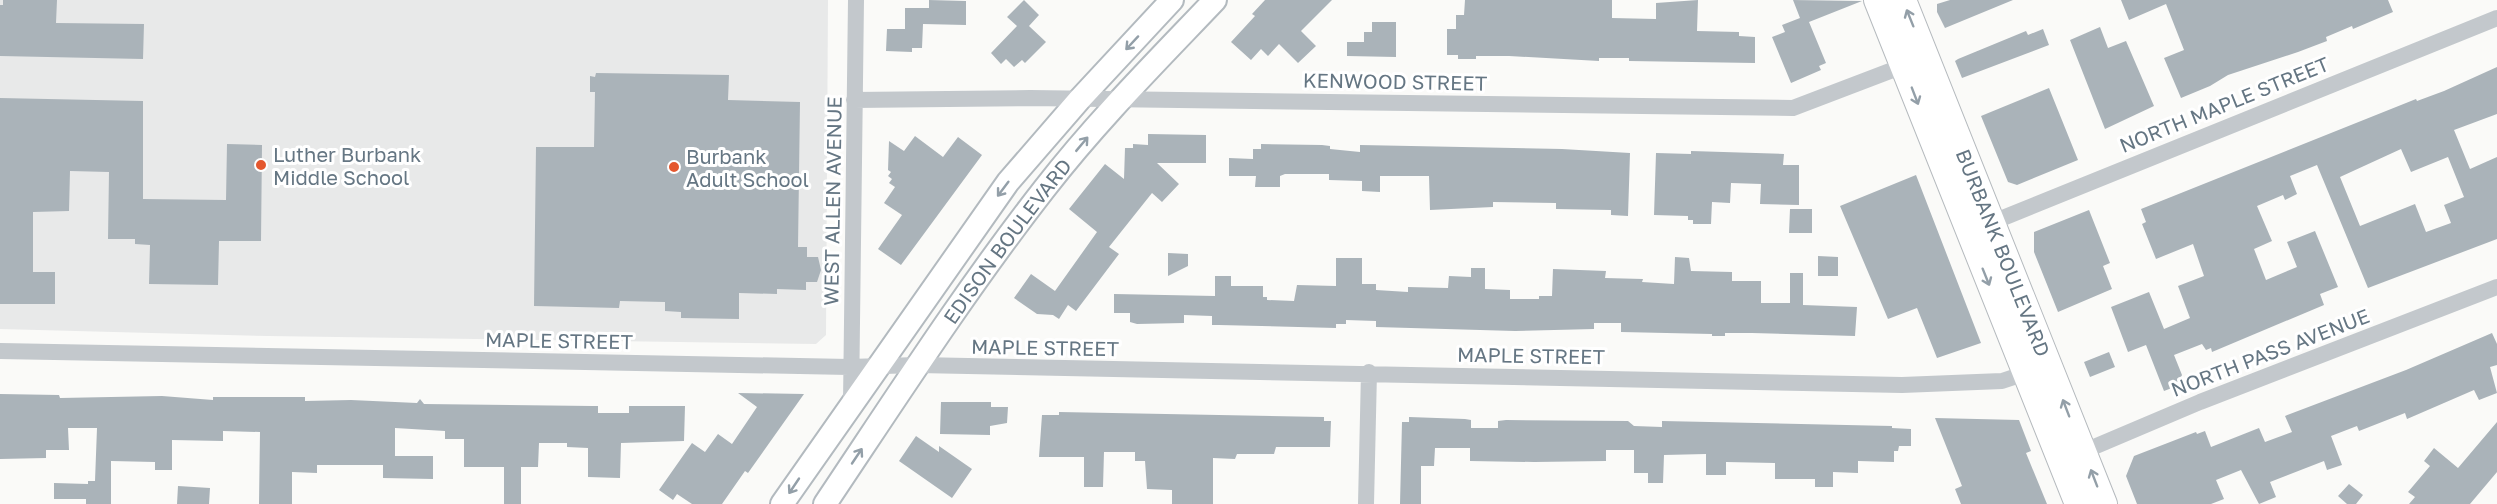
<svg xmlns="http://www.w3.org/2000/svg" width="2497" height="504" font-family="'Golos Text',sans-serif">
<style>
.built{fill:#e8e9e9}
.building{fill:#aab3b9;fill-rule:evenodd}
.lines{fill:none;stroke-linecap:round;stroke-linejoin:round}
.secondary-casing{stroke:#b3babf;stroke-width:26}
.primary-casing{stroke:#b5babe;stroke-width:28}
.street{stroke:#c3c8cc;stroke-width:16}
.secondary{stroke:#fff;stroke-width:22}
.primary{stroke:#fff;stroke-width:26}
.oneway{stroke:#939fa8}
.poi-dot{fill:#e4572e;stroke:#fff;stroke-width:2}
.labels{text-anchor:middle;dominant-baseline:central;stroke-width:6;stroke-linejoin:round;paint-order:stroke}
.street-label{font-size:20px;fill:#657683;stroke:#fff}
.poi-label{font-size:20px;fill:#657683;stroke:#fff;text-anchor:start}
</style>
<rect width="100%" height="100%" fill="#fafaf8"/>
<path class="built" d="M0,0h828l-2,335 -10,9 -548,-8 -268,-7z"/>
<path class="building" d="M3,0h54l-1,23 88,1 -1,35 -143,-3v-51h3z
M929,0l37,1v24l-43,-1 -1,24h-10v4l-26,-1 1,-22h18v-21h24z
M1024,0l15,15 -10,11 17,16 -21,21 -3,-3 -8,7 -8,-8 -5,5 -10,-11 26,-27 -10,-9z
M1265,0h67l-31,31 15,15 -18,17 -19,-19 -11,12 -7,-7 -10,11 -20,-18 24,-26 -3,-2z
M1465,0h147v18l44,1v-16l42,-3 -1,31 42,1v4l16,1v26l-126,-2v-3h-30v3l-90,-5h-33v3h-18v-4h-11v-26h9v-14h8z
M1793,0l69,1 -53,21 17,41 -7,3 2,4 -30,13 -19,-46 13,-5 -3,-7 18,-7z
M1950,0h63l-68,28 -8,-16v-8z
M2121,0h267l5,12 -40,17 -1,-3 -26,11 1,4 -29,11 -70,23 -18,11 -29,12 -17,-40 20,-8 -18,-46 -37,16z
M1372,22h24v35l-49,-1v-14h17v-10h8z
M2100,27l8,21 18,-7 28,65 -49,23 -35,-89z
M2043,29l6,16 -87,33 -7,-17 3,-2 68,-28 2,4z
M2497,67v47l-43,16 16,39 27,-12v82l-129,49 -51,-123 -27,11 7,18 -12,6 -2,-5 -26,11 15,35 -18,8 12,31 31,-13 -10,-25 28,-11 23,56 -18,7 4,11 -112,47 -1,-4 -5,2 -4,-6 -28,11 8,20 -5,11 -13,5 -18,-46 -18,7 -17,-45 38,-15 15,37 26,-11 -12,-32 26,-10 -11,-32 -37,15 -14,-35 4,-2 -5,-13 275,-110 1,2 27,-10zM2401,149l10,23 37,-15 16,40 -20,8 7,18 -25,9 -11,-28 -55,22 -20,-49z
M596,73l133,2 -1,25 72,2 -2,145h9v10h11l3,13 -4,12h-11v8l-29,-1v5l-38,-1v26l-58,-1v-6l-16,-1v-9l-45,-1 -1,7 -85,-2 2,-159h58l1,-55h-5v-16l5,1z
M2049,88l29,72 -61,25 -9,-3 -27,-66z
M0,98l143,3v98l83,1 1,-56 35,1 -1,96h-42l-1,44 -69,-1 1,-39 -15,-1v-5h-27l1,-67 -39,-1 -1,40 -36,1v60h22v32h-55z
M1148,134l58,1v28h-49l22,21 -17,18 -10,-9 -43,54 10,7 -43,57 -8,-6 -9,14 -6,-4 -16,-1 -23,-16 17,-24 24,17 42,-59 -28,-23 36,-45 19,15 1,-31h8v-4l15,1z
M915,136l28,21 15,-20 24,18 -81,110 -23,-16 24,-34 -18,-12 11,-16 -6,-4 3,-4 -4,-3 3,-4 -3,-2 1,-29 15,10z
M1261,144l61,1 8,1v3l30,3v-7l202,4 68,4 -2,63 -17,-1v-5l-55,-1v-6l-63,-1v5l-63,3 -1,-34h-49v16l-18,-1v-10l-33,-1v-6h-44l-5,2v11h-25l1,-11h-27v-18l24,1v-10h8z
M1691,151l93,3 -1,11h16v40l-39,-1 1,-20 -30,-1 -1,20 -18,-1 -1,22h-18v-4h-5v-4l-34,-1 2,-62 35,1z
M1916,175l65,168 -44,15 -20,-50 -29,11 -48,-113z
M1790,209h22v24h-23z
M2089,210l21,53 -7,3 9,23 -54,23 -24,-60v-20z
M1168,253l20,1v12l-20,10z
M1818,256l20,1v19h-20z
M1675,257l14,1 2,13 41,1v9h29v22h29v-30h13v32l54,2 -2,29 -103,-3h-27v3h-13v-2l-91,-2v-9h-27v6l-79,2 -139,-4v-6l-30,-1v4h-10v4l-117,-3h-7v-9l-28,-1v8l-47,1 -7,-2v-9h-16v-19l101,2v-20h16v10h32v11h4v3l27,1 3,-16 39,1v-28h26v26h14v6l32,2v-5l40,1 1,-12 22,1v-9h14v21l25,1v9h29v-3h13l1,-27 53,2 -1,7 38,1 -1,3 32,2z
M2492,333l5,11v21l-7,2 7,26 -18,7 -5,-10 -67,29 -2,-6 -46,18 -2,-5 -26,10 11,29 -15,5 -3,-9 -54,21 6,15 -17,7 -18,-34 -25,10 8,19 -13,5h-74l-11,-28 8,-20 62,-24 1,2 8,-3 6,16 48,-19 6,14 27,-10 -7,-16 121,-46z
M2109,352l6,15 -25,10 -6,-15z
M738,393l66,1 -56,79 -3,-2 -23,33h-30l-15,-10 -4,6 -14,-10 33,-47 13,9 13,-18 14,10 25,-37z
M0,394l59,1 1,3 102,-2 51,4v-3h92v4l46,-1 66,3 3,-4 4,5 168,2h6v7h31v-7h56l-1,35 -63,2 -1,35 -32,-1v-29l-21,-1v-4h-28l-1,24h-17v37h-17v-37h-40v-28h-19v-8l-50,-3v28h38v23l-50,-1v-13h-66v8l-25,-1v32h-33l1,-72 -37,-1v10l-51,-1v30h-17v-8l-44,-1v43h-25v-5h-32v-16l34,1v-3h7l2,-53h-29l1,22h-23v8l-46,1z
M941,402h50v5h17l-1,16 -17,3v9l-50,-1z
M1059,412l265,5v4h7l-1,26h-54l-2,7h-37l-2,5 -22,-1v46h-41v-14l-25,-1 -2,-28h-10v-9h-31l-1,35h-19v-30h-45l3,-42h17z
M1409,417l56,2 6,1v8h27v-7l8,-1 122,1 6,5 28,1v-6l230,5v2l19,1v17h-12l-1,5h-4v11l-36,-1v12l-25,-1v15h-18v-8h-40v-16l-49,-1v13h-20v-21l-42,1 -1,28h-15v-10h-14v-23h-28v11l-72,1 -64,-1v-13h-35l-1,18h-13v38h-21l2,-82h7z
M1935,418l84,2 12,31 -5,2 21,51h-86l-6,-15 7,-3z
M2497,422v50l-27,32h-61l6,-7 -7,-5 22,-26 -6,-5 10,-13 24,20z
M916,436l23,16v-6l33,23 -20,29 -53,-37z
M2349,484l14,11 -7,9h-9l-9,-8z
M178,486l32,2 -1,16h-32z"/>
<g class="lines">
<g class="secondary-casing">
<g id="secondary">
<path d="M782,504l226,-322 71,-82 93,-100"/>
<path id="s1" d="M825,504c71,-106 141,-215 220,-316 52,-67 112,-127 170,-188"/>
</g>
</g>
<g class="primary-casing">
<g id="primary">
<path d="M1877,0l201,504"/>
<path id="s2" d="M1903,0l201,504"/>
</g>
</g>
<path class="street" d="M854,100l176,-2 763,10 118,-45
M1983,226l514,-208
M0,351l849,16 69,-2 984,20 100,-4 33,-11
M851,403l5,-403
M2075,455l125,-53 297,-115
M1366,504l3,-132"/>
<use href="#secondary" class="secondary"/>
<use href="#primary" class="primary"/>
</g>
<defs><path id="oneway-shaft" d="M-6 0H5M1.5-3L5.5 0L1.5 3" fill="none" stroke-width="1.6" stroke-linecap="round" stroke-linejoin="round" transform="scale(1.5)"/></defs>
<g class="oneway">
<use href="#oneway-shaft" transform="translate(1910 18) rotate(-112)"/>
<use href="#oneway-shaft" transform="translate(1132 43) rotate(133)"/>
<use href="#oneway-shaft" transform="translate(1915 96) rotate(69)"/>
<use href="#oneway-shaft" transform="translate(1082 144) rotate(-50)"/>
<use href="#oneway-shaft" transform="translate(1003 189) rotate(127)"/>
<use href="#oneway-shaft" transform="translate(1986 277) rotate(68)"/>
<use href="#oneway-shaft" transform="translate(2066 408) rotate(-111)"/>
<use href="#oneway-shaft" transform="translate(857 456) rotate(-56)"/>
<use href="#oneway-shaft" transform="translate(2094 478) rotate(-111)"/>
<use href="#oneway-shaft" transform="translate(794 486) rotate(124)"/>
</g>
<g class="poi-dot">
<circle cx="261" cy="165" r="6"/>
<circle cx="674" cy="167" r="6"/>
</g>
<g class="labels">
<g class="street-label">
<text transform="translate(1395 81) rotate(1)">KENWOOD STREET</text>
<text transform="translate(2224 104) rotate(-22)">NORTH MAPLE STREET</text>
<text transform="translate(832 201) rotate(-89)">WEST ALLEN AVENUE</text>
<text stroke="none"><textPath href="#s1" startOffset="320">EDISON BOULEVARD</textPath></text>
<text stroke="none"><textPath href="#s2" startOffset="272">BURBANK BOULEVARD</textPath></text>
<text transform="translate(559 340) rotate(1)">MAPLE STREET</text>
<text transform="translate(1045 347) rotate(1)">MAPLE STREET</text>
<text transform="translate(2270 352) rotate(-21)">NORTH PASS AVENUE</text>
<text transform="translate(1531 355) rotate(1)">MAPLE STREET</text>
</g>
<g class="poi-label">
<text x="273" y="154">Luther Burbank<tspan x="273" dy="23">Middle School</tspan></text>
<text x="686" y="156">Burbank<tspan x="686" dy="23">Adult School</tspan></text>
</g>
</g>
</svg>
